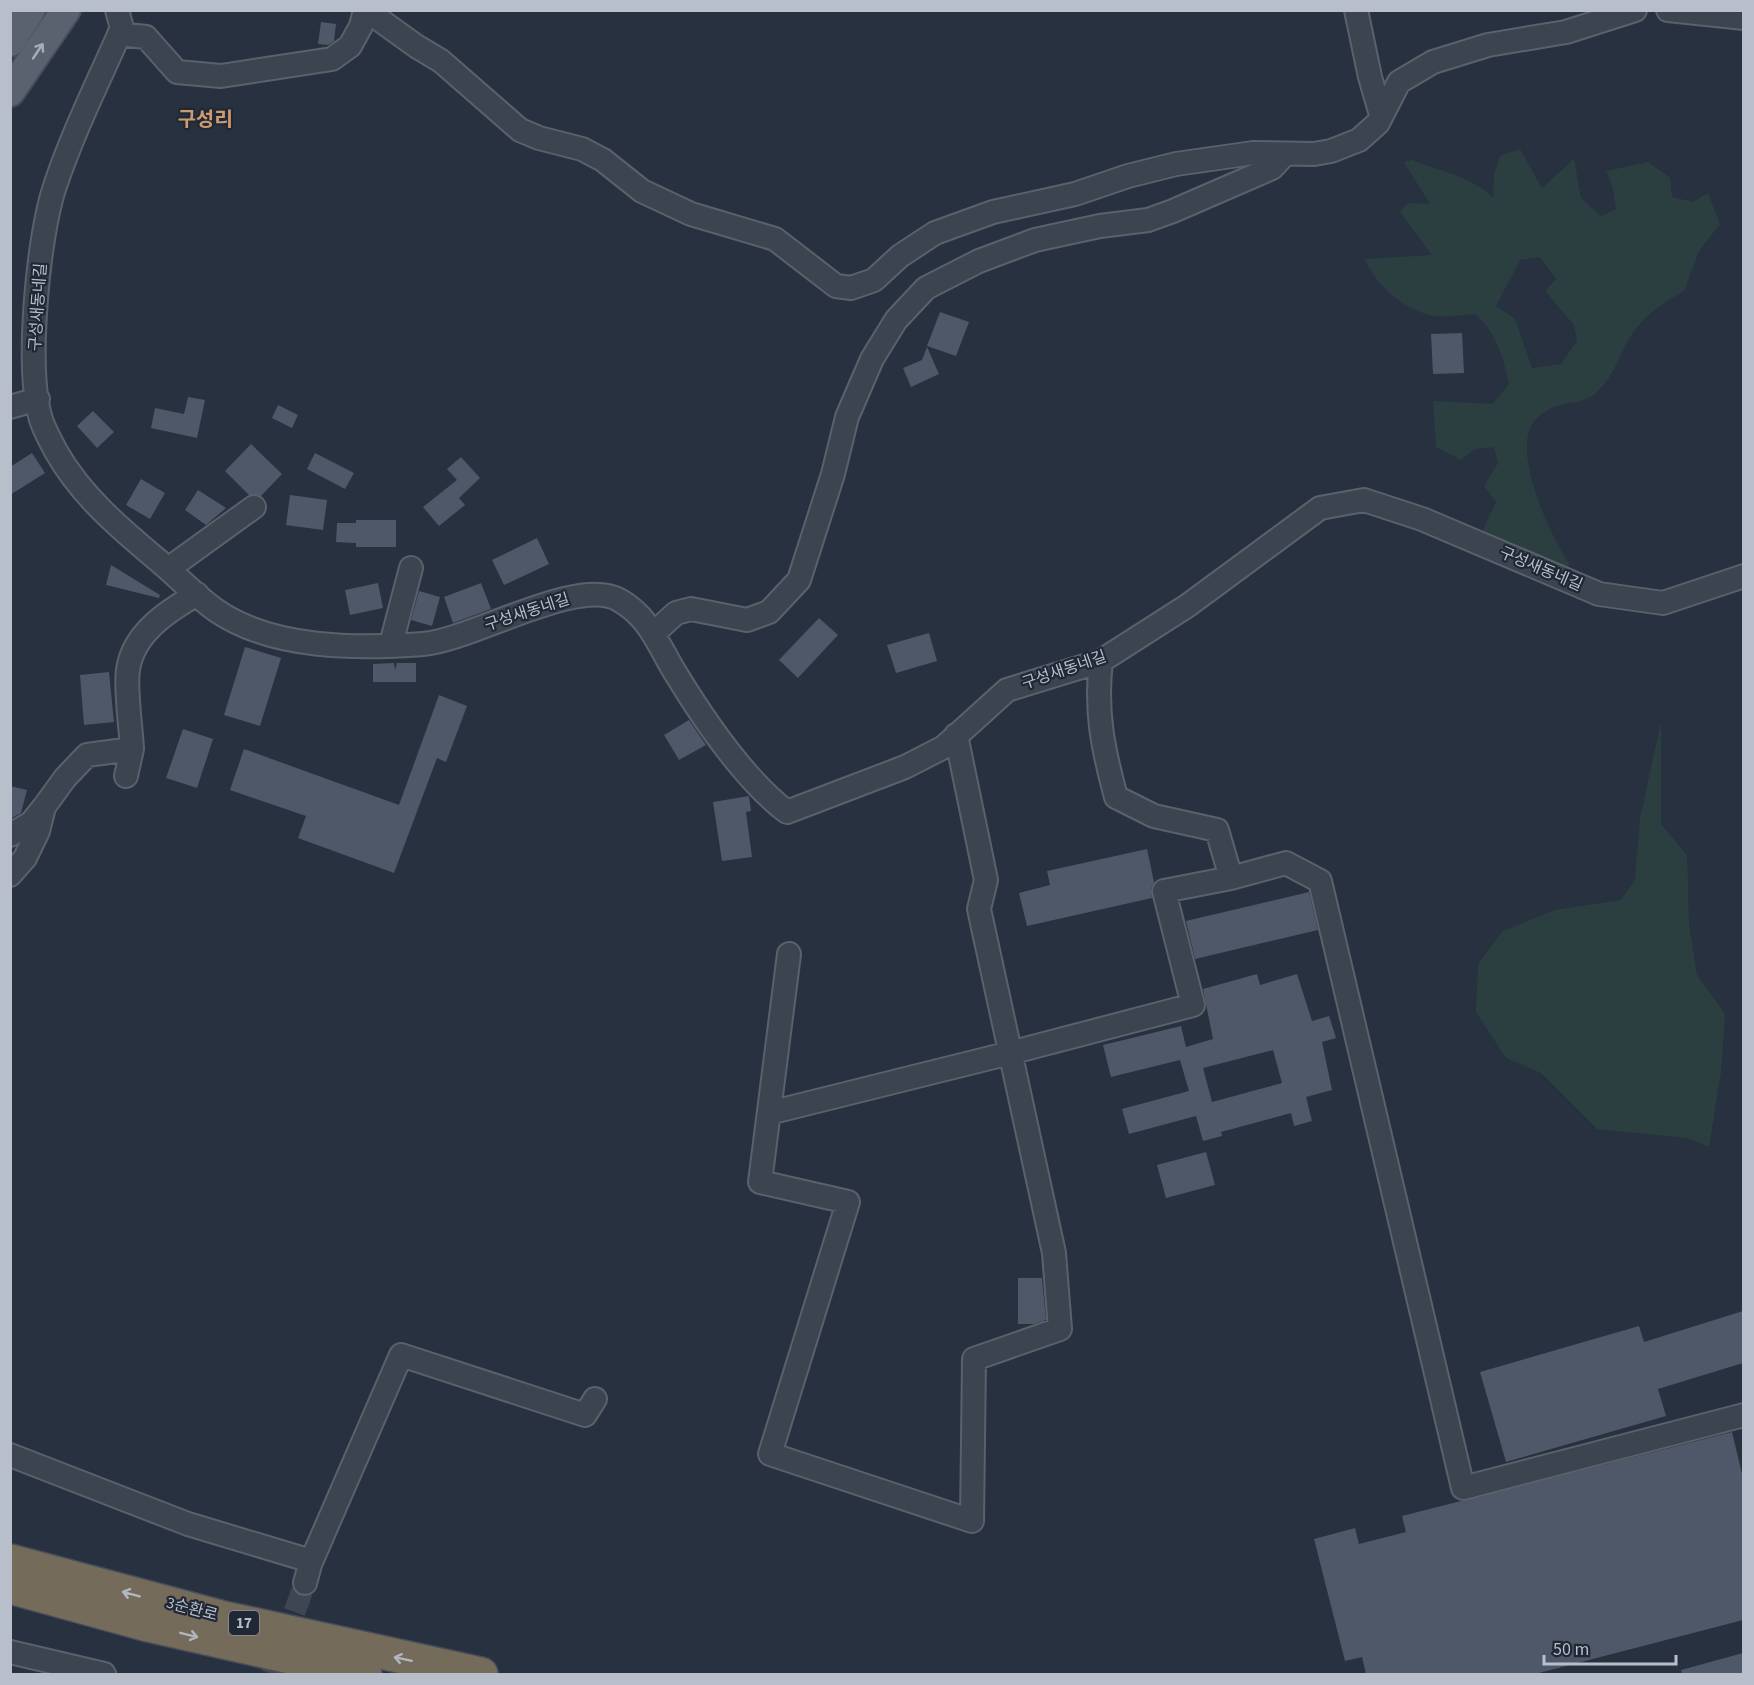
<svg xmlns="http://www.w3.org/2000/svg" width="1754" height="1685" font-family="'Source Sans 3','Noto Sans KR',sans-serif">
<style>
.green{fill:#2b3f41;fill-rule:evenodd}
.building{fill:#4f5868;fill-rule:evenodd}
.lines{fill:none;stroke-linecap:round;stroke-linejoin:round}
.minor-tunnel{stroke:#3e4654;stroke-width:22;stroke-dasharray:22 11;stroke-linecap:butt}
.minor-casing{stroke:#5a616d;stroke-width:26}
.major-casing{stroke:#464c59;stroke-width:32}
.highway-casing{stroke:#474e5a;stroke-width:36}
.minor{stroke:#3c4450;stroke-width:22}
.major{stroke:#5a626f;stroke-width:28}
.highway{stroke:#756b5a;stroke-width:33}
.oneway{stroke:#a6acb8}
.oneway2{stroke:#b2b7bf}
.labels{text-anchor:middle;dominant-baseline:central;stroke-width:4.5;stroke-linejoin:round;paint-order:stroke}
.shield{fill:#212835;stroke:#8b929d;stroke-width:1.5}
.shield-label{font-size:15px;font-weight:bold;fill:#b9bfca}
.street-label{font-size:16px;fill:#b9bfca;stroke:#212835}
.quarter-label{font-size:20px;font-weight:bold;fill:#ce9b70;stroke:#212835}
</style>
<rect width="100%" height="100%" fill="#28313f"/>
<path class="green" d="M1520,149l22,39 32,-29 7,39 20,18 15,-7 -3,-20 -7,-18 42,-9 22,16 2,19 21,5 15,-9 12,31 -21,27 -15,40c-21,12 -38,23 -52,43 -10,14 -14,31 -24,45 -4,5 -13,16 -19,19 -19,8 -31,2 -51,19 -32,27 13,120 32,148l-12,4 -76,-37 14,-30 -12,-16 14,-23 -4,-16 -19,2 -14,11 -25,-13 -3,-46 60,3 16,-20c-6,-27 -12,-51 -34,-70 -16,1 -37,5 -52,-1 -26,-9 -48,-30 -58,-54l67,-4 -32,-43 8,-9 22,1 -26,-42 8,-2c27,11 62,17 81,38l1,-23 6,-19zM1540,257l16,22 -11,12 29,34 3,16 -16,23 -29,4 -17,-49 -19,-13 24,-46z
M1661,722v102l26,31 2,69 8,51 28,39 -4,58 -12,75 -22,-9 -90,-9 -56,-56 -35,-15 -30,-46 2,-48 24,-32 52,-22 67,-10 14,-20 5,-62z"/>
<path class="building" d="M321,22l15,2 -2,17 -6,4 -10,-1z
M940,312l29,10 -13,34 -29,-10z
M1462,333l2,40 -31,1 -2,-40z
M927,347l12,27 -28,13 -8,-19 19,-8z
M188,397l17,3 -8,38 -46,-10 4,-20 29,6z
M278,405l20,10 -6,13 -20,-10z
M93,411l21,21 -17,16 -20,-22z
M251,444l31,30 -21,22 -12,-1 -24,-24z
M32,453l13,20 -35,22v-28z
M315,453l39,20 -9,16 -38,-20z
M461,457l19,21 -21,20 6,7 -26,21 -16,-19 34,-27 -10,-11z
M141,479l24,14 -15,26 -24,-14z
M198,490l28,18 -20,17 -21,-15z
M290,495l37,5 -4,30 -37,-5z
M356,520h40v27h-40v-4l-20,-1 1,-19h19z
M537,538l12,26 -45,21 -12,-25z
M111,565l49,30 -1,3 -53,-13z
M378,583l5,25 -33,7 -5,-25z
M481,583l10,26 -38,14 -9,-26z
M419,591l21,6 -8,29 -21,-6z
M819,618l19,17 -40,43 -19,-18z
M929,633l8,28 -41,12 -9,-28z
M245,647l36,11 -21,68 -36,-11z
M394,663l1,7 2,-7h19v19h-43v-18z
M109,672l5,50 -30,3 -4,-50z
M439,695l28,11 -21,56 -9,-4 -43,115 -96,-35 8,-22 -76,-26 14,-41 155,56z
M689,720l17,25 -27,15 -15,-25z
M183,729l30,10 -16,49 -31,-10z
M10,786l17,4 -6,23 -11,6z
M749,796l2,15 -5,1 6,45 -30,4 -9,-59z
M1147,849l7,33 -3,6 1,10 -125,28 -8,-33 31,-8 -3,-14z
M1309,892l9,38 -123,29 -9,-38z
M1257,974l3,11 37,-11 15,47 17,-5 7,22 -14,4 10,48 -26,7 6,24 -18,5 -3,-13 -70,19 1,4 -19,5 -7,-25 -67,18 -7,-25 67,-18 -9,-31 -69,17 -8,-32 78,-19 5,21 27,-8 -10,-50zM1273,1050l9,33 -70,19 -9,-34z
M1206,1152l9,33 -49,13 -9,-33z
M1018,1278h24l4,42 -12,4h-16z
M1743,1311v52l-85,26 8,27 -160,46 -26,-90 159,-46 5,16z
M1732,1432l11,46v142l-208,54h-169l-4,-17 -17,4 -31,-122 41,-11 4,16 47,-12 -4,-16z
M1743,1653v21h-61l-1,-4z"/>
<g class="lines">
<path class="minor-tunnel" d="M272,1674l33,-91"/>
<g class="minor-casing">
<path id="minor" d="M117,10l5,18c-23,52 -49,104 -67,158 -17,50 -29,179 -15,230 3,12 11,26 17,37 25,44 65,77 103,109 19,16 37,35 57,49 56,38 140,38 206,33 49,-4 155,-68 196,-44 31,17 40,47 57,74 28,46 69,106 111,138l118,-45 39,-20 63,-57 94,-29 86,-55 133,-98 44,-8 58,19 177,75 64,9 81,-27
M366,10l50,36 25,15 79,69 19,8 43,11 21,11 39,31 49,23 84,25 61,47 15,2 23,-8 26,-24 35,-23 58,-21 82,-18 53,-18 48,-12 77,-11 61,1 17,-3 28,-11 19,-17 21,-41 34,-20 55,-17 78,-13 69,-22
M1356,10l14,67 11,38
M1668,10l76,8
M10,11l2,-1
M119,34l27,3 31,35 44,4 111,-17 18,-13 11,-20 4,-16
M10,407l28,-8
M168,569l86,-62
M654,633l22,-20 15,-4 56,11 22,-8 30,-32 34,-106 14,-57 25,-58 24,-39 30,-32 53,-27 56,-21 65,-14 48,-6 25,-9 99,-43 13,-14
M391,644l20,-76
M1101,661c-6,50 2,88 15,136l38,19 63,14 14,48 55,-15 34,18 143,607 281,-73
M126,776l6,-27
M10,835l21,-12 12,-15
M10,875l15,-17 13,-27 6,-24 21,-29 22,-23 45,-6c-1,-22 -7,-59 -4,-79 5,-37 40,-59 69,-76
M789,954l-29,228 88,20 -78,252 202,67 2,-162 86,-30 -6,-76 -75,-344 7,-29 -30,-145
M769,1113l241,-60 183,-48 -29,-114 67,-13
M10,1455l178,69 123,37 -6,22
M311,1562l90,-207 184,60 10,-16
M10,1652l94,22"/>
</g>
<g class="major-casing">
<path id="major" d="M10,42l21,-32
M10,92l56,-82"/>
</g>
<g class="highway-casing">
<path id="highway" d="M10,1561l210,56 261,57
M10,1587l138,38 217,49"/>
</g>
<use href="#minor" class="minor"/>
<use href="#major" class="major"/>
<use href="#highway" class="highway"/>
</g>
<defs><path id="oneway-shaft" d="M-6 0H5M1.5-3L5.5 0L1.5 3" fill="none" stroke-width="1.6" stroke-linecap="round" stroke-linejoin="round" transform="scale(1.5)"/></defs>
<use class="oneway" href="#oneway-shaft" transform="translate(38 51) rotate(-56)"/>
<g class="oneway2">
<use href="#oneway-shaft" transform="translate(131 1594) rotate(-165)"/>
<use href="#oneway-shaft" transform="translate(189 1635) rotate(14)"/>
<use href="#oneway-shaft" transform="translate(403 1659) rotate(-168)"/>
</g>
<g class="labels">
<rect class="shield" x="229" y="1611" width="30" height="24" rx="4.5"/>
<g class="shield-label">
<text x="244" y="1623">17</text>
</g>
<g class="street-label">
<text transform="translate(38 307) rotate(-86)">구성새동네길</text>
<text transform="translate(1541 569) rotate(23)">구성새동네길</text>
<text transform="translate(527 612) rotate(-18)">구성새동네길</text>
<text transform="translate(1064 670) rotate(-19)">구성새동네길</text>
<text transform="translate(192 1609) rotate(15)">3순환로</text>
</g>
<g class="quarter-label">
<text x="205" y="120">구성리</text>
</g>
</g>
<rect width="1754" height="1685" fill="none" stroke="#b9bfca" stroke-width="24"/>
<path d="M1544 1655v9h132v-9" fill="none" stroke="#b9bfca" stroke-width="3"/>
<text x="1553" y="1655" font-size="18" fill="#b9bfca" stroke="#212835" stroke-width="4.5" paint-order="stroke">50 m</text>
</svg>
